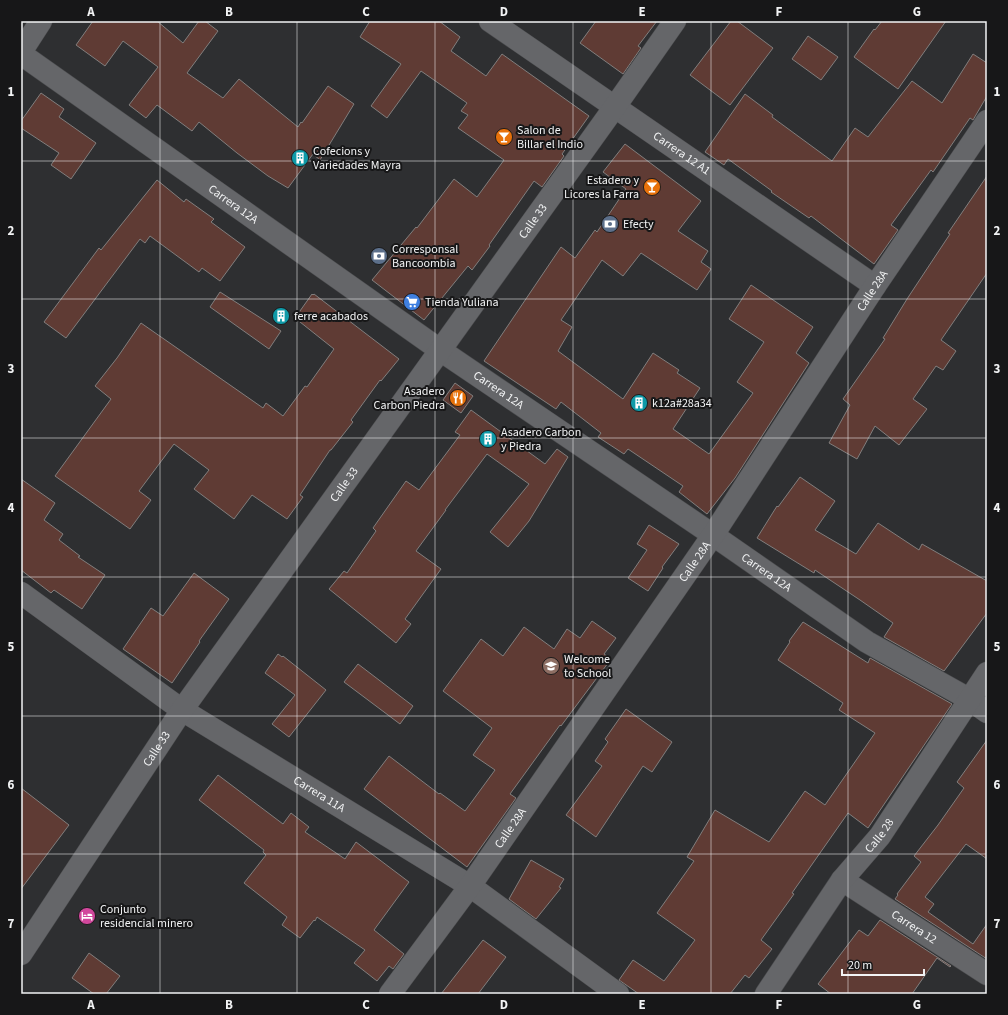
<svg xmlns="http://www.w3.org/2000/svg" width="1008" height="1015" font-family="'Source Sans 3',sans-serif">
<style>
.building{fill:#5f3b34;stroke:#817e7d}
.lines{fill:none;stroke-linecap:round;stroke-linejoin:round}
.minor-casing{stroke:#4b4c4e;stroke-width:23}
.minor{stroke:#656669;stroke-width:22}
.grid{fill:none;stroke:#f2f3f4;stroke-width:1;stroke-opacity:0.55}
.labels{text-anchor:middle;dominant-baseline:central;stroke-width:4;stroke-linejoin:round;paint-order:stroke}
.poi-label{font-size:12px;fill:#f2f3f4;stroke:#171718;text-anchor:start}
.street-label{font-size:12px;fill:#f2f3f4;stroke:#171718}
.neatline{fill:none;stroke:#f2f3f4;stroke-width:1.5}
.grid-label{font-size:13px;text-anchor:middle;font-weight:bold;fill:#f2f3f4}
</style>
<rect width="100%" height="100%" fill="#2e2f31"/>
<path class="building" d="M93,21h64l26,22 16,-22h6l13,10 -31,42 36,25 16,-19 59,48 3,-5 1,1 26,-37 26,18 -34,56 -7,-6 -25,34 -20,-12 -31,-23 -38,-31 -7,9 -35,-26 -11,13 -17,-13 29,-38 -35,-26 -18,25 -29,-21z
M370,21h69l21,16 -9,14 35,25 16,-22 87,62 -27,38 2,2 -22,31 -8,-6 -45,64 1,1 -18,24 -4,-4 -44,54 -52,-40 44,-53 1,1 37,-49 23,18 27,-37 -46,-32 10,-13 -7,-4 6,-8 -46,-32 -34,47 -16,-12 30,-42 -41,-27z
M596,21h61l-19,25 3,2 -18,26 -43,-31z
M731,21h6l36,27 -43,57 -40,-30z
M882,21h64l-48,68 -44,-32 20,-28 1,1z
M808,36l30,21 -17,23 -29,-21z
M973,54l14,9v33l-14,24 -3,-2 -37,54 -2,-2 -40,55 7,5 -24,34 -63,-48 -2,2 -38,-26 1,-1 -44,-32 -4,6 -19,-13 40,-58 28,21 -1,2 60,44 23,-33 13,9 44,-56 30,22z
M41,93l23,16 -5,8 37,26 -25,36 -20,-14 8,-12 -38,-25v-7z
M625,144l76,57 -23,30 30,20 -7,11 10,7 -14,21 -56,-37 -18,23 -21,-16 -41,60 11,7 -14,24 65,48 30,-46 26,17 -2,3 23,15 -27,41 36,25 44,-61 -16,-11 27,-40 -35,-23 22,-34 62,42 -17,26 13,10 -74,115 -28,36 -28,-22 4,-6 -55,-37 -4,5 -26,-17 3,-4 -40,-31 -5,7 -72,-48 77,-114 14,11 20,-28 2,2 29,-43 -23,-17z
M987,176v97l-46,67 15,11 -13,19 -7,-4 -23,33 14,10 -28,36 -24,-19 -18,33 -28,-16 21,-38 -7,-6 42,-60 -2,-1 24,-39 43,-65 -2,-1z
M157,180l27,22 2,-3 28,20 -3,3 34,25 -25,34 -18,-13 -3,4 -49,-36 -5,7 -5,-4 -74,99 -22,-16 55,-74 2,2z
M220,292l61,39 -12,18 -59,-42z
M312,294l1,1 1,-1 85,65 -18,22 -1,-1 -29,40 2,2 -22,28h-1l-30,45 3,2 -16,22 -35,-24 -18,24 -40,-30 15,-19 -35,-26 -35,47 12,9 -21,29 -75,-53 56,-77 -16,-13 22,-28 24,-35 122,85 3,-5 17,13 22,-30 2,1 27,-38 -39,-31z
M455,383l18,13 -12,17 -18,-13z
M471,410l74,54 12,-15 11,8 -39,64 -21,26 -18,-15 39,-48 -42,-30 -42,56h1l-30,41 25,18 -36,50 6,5 -15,19 -67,-54 15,-18 3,2 29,-42 -3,-3 33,-47 13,9 41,-55 -5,-3z
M800,477l35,24 -20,29 41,24 22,-31 41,27 3,-6 65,37v32l-43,58 -60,-34 9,-14 -33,-23 -45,-30 -1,3 -57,-35 20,-32 1,1z
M21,479l34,24 -11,17 19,14 -4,6 21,16 -2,1 27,18 -23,34 -28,-19 -3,3 -30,-23z
M649,525l30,19 -17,23 1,1 -15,23 -20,-13 19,-28 -10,-6z
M194,573l35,26 -30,42 1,1 -28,41 -49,-34 28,-41 12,8z
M592,621l24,17 -12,16 7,5 -50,67 -1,-1 -50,69 6,4 -49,69 -103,-78 25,-33 50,38 1,-1 25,18 30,-41 -22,-15 19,-27 -49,-37 38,-52 22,17 21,-29 30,22 13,-20 13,9z
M803,622l65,41 2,-5 82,46 -84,124 -20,-15 -56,80 2,1 -33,46 11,9 -23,29 -4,-3 -15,19h-91l-20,-14 14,-20 31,21 31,-41 -38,-27 37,-52 -7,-4 28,-47 54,32 36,-51 20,14 50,-72 -36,-23 4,-7 -65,-43 12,-18 -1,-1z
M278,654l4,3 1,-1 43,34 -37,47 -17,-13 23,-29 -30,-22z
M358,664l55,42 -13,18 -56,-42z
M626,709l46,33 -20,30 -9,-6 -47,71 -30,-22 36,-49 -7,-5 13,-19 -3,-3z
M987,740v119l-21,-15 -41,53 9,7 -6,8 45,32 14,-20v35l-92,-60 3,-4 -1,-1 24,-32 -7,-6 24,-31 26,-37 -7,-6z
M218,775l65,49 8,-11 18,14 -4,5 40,27 11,-17 53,40 -35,48 30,24 -11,15 -4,-3 -12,15 -23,-18 11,-13 -48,-33 -2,4 -1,-1 -14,18 -18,-13 5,-8 -43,-34 22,-28 -3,-3 1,-2 -65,-50z
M21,788l48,37 -48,64z
M531,860l33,19 -5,8 2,1 -25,31 -27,-20z
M880,920l71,46 -1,1 -13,-9 -25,36h-81l-13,-10 41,-54 9,6z
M483,940l23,17 -28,37h-37z
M89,953l31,23 -14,18h-12l-22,-16z"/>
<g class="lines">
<g class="minor-casing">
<g id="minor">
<path id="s1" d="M490,21l385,265"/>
<path d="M21,52l20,-31"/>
<path id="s2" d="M21,54l419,296 273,185 154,107 102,57 18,13"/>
<path id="s3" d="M21,593l161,117 288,176 148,108"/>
<path id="s4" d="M842,880l145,94"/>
<path id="s5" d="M21,954l161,-244 432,-602 61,-87"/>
<path id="s6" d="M390,994l80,-108 243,-351 162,-249 112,-165"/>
<path id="s7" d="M766,994l76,-114 38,-44 107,-163"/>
</g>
</g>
<use href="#minor" class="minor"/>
</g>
<path class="grid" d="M160,21v973M297,21v973M435,21v973M573,21v973M711,21v973M848,21v973M21,161h966M21,299h966M21,438h966M21,577h966M21,716h966M21,854h966"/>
<defs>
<g id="bar-disc" transform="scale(0.9)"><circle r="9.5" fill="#e8710a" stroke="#171718"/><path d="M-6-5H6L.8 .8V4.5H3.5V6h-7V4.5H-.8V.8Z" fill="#fff"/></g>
<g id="building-disc" transform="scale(0.9)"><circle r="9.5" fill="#0f9aa8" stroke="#171718"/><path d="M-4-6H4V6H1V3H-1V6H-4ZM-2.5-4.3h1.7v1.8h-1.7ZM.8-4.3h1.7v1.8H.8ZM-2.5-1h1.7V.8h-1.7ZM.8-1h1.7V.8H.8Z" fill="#fff"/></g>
<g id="bank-disc" transform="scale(0.9)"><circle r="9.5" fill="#5c6f8a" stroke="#171718"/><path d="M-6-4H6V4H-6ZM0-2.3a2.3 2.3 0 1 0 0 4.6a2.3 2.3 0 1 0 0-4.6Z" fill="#fff"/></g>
<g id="supermarket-disc" transform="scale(0.9)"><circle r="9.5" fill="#3f7fe0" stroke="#171718"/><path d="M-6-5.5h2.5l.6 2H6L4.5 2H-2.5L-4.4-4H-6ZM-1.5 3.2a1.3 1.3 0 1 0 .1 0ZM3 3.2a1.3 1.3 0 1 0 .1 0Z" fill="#fff"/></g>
<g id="restaurant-disc" transform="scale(0.9)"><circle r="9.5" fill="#e8710a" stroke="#171718"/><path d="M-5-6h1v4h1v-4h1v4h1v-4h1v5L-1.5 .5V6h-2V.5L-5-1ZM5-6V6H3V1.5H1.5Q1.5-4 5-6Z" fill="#fff"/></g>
<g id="school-disc" transform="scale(0.9)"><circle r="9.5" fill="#8d6e63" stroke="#171718"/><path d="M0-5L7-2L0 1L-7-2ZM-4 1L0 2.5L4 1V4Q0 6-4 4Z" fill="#fff"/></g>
<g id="hotel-disc" transform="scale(0.9)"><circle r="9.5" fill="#d1479c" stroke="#171718"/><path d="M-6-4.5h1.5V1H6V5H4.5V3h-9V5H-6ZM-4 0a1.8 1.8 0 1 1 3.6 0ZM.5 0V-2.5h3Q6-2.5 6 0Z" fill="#fff"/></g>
</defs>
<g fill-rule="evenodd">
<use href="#bar-disc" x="504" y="137"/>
<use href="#building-disc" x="300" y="158"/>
<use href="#bar-disc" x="652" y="187"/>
<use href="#bank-disc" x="610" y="224"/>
<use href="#bank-disc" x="379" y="256"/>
<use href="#supermarket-disc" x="412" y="302"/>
<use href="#building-disc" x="281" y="316"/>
<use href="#restaurant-disc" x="458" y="398"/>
<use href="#building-disc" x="639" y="403"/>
<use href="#building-disc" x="488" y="439"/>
<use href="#school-disc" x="551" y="666"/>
<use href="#hotel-disc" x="87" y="916"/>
</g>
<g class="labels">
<g class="poi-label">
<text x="517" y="130">Salon de<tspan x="517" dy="14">Billar el Indio</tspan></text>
<text x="313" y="151">Cofecions y<tspan x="313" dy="14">Variedades Mayra</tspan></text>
<text x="639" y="180" text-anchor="end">Estadero y<tspan x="639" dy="14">Licores la Farra</tspan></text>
<text x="623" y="224">Efecty</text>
<text x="392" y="249">Corresponsal<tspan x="392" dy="14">Bancoombia</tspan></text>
<text x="425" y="302">Tienda Yuliana</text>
<text x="294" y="316">ferre acabados</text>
<text x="445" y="391" text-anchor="end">Asadero<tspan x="445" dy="14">Carbon Piedra</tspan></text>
<text x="652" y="403">k12a#28a34</text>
<text x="501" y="432">Asadero Carbon<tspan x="501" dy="14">y Piedra</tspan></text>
<text x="564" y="659">Welcome<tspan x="564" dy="14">to School</tspan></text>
<text x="100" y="909">Conjunto<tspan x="100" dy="14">residencial minero</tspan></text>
</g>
<g class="street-label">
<text stroke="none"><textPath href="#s1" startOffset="233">Carrera 12 A1</textPath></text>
<text stroke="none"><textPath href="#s2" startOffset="260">Carrera 12A</textPath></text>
<text stroke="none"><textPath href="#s5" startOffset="894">Calle 33</textPath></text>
<text stroke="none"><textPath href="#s6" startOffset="853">Calle 28A</textPath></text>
<text stroke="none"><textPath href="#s2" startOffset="584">Carrera 12A</textPath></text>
<text stroke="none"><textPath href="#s5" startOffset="570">Calle 33</textPath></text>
<text stroke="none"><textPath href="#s6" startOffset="529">Calle 28A</textPath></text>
<text stroke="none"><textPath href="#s2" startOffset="908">Carrera 12A</textPath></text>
<text stroke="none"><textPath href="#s5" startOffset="246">Calle 33</textPath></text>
<text stroke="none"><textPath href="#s3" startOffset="360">Carrera 11A</textPath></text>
<text stroke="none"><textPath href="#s6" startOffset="205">Calle 28A</textPath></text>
<text stroke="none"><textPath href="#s7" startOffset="195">Calle 28</textPath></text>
<text stroke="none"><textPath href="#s4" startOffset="86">Carrera 12</textPath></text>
</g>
</g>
<rect width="1008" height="1015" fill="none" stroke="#171718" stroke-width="44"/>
<path d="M842 969v6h82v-6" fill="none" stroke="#f2f3f4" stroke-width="2"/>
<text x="848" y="969" font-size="12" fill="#f2f3f4" stroke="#171718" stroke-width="3" paint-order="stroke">20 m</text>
<rect x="22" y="22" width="964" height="971" class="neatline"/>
<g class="grid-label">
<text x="91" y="16">A</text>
<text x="229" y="16">B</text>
<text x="366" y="16">C</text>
<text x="504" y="16">D</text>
<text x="642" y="16">E</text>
<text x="779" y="16">F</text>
<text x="917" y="16">G</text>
<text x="11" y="96">1</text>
<text x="997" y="96">1</text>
<text x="11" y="235">2</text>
<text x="997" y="235">2</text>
<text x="11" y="373">3</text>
<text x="997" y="373">3</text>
<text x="11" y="512">4</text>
<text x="997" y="512">4</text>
<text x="11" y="651">5</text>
<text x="997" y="651">5</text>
<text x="11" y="789">6</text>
<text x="997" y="789">6</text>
<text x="11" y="928">7</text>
<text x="997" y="928">7</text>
<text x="91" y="1009">A</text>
<text x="229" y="1009">B</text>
<text x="366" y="1009">C</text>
<text x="504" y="1009">D</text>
<text x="642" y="1009">E</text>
<text x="779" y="1009">F</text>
<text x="917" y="1009">G</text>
</g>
</svg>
